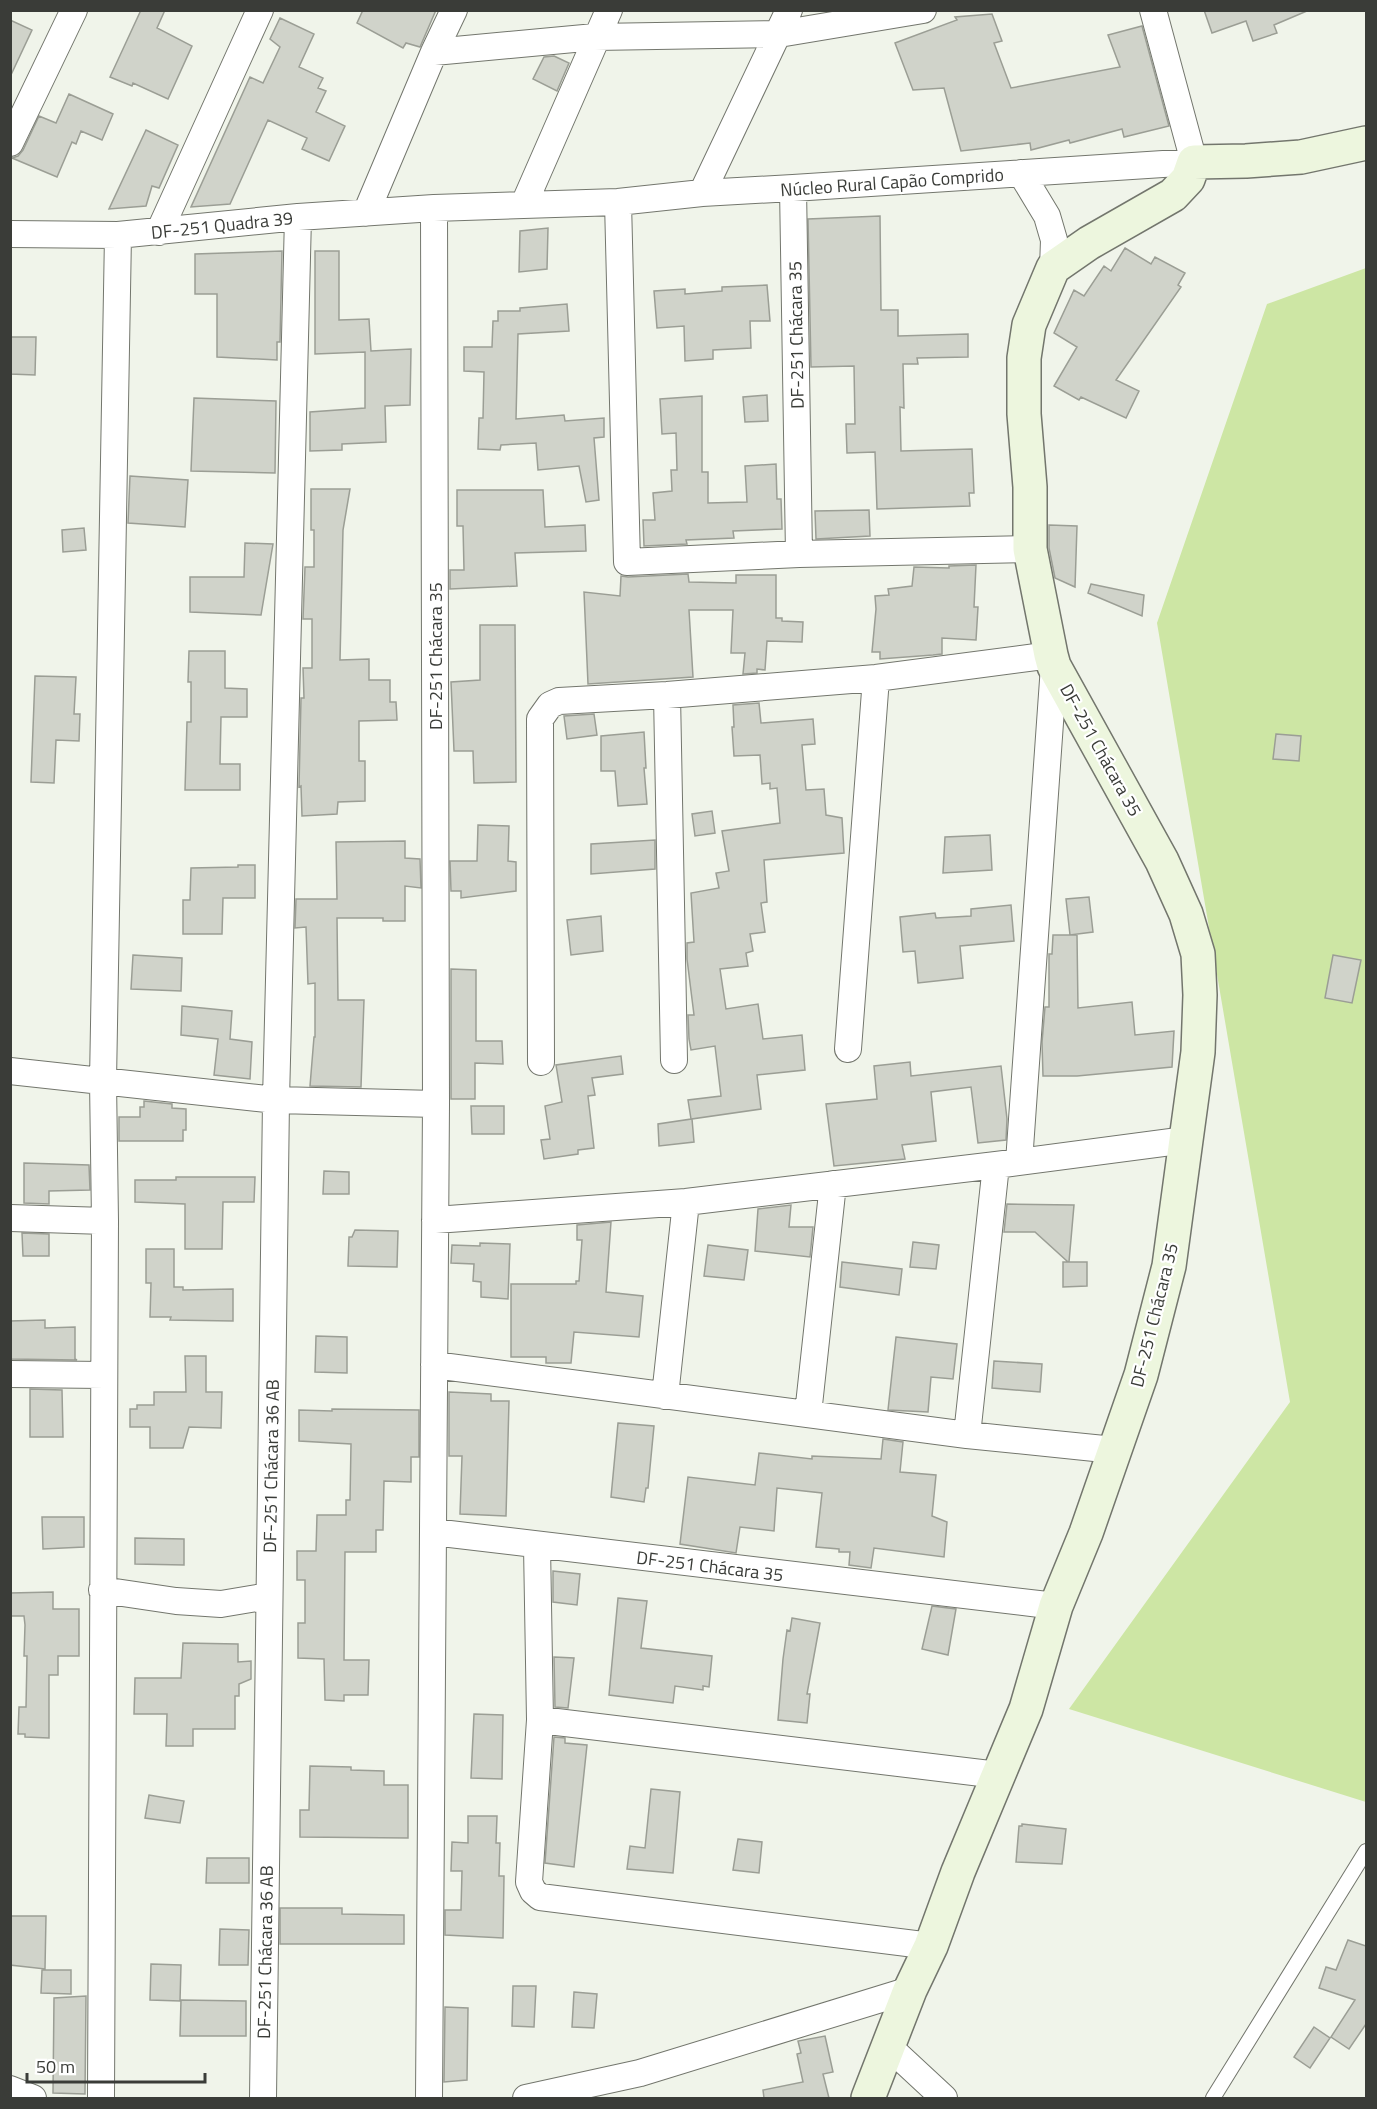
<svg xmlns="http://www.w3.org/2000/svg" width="1377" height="2109" font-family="'Titillium Web',sans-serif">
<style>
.green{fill:#cde6a4}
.building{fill:#d0d3ca;stroke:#9b9e95;stroke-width:1.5}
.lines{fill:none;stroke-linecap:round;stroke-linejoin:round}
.lane-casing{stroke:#73766d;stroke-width:16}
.street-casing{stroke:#73766d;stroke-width:28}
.secondary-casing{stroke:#73766d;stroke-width:36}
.lane{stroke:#fff;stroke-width:14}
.street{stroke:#fff;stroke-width:26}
.secondary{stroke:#edf6de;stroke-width:33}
.labels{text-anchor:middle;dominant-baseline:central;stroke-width:4.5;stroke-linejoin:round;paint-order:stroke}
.street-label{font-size:18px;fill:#3a3c38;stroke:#fff}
</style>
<rect width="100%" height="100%" fill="#f0f4ea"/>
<path class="green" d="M1366,268v1534l-297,-93 221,-307 -133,-779 110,-319z"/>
<path class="building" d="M141,10h24l-8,18 35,18 -24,53 -35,-16 -1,3 -22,-9z
M363,10h73l-16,37 -14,-4 -3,5 -46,-25z
M1204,10h103v1l-33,14 3,8 -24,8 -7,-20 -34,12z
M992,14l10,27 -8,2 17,45 109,-21 -12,-32 34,-9 27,100 -45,11 -2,-8 -52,14 -1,-3 -38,10 -1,-7 -69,8 -17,-63 -31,2 -18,-47 62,-23 -2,-3z
M280,18l34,16 -15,33 24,11 -5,10 8,3 -10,21 29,14 -16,35 -27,-12 5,-11 -39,-18 -38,84 -39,3 59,-130 13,6 17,-36 -10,-8z
M10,20l22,10 -22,47z
M554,56l15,7 -12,28 -24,-12 11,-22z
M69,94l44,20 -11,26 -21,-9 -5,13 -4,-2 -15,35 -45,-19 6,-2 5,-6 16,-34 17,7z
M146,130l32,15 -19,43 -7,-2 -6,20 -37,3z
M880,216l1,94h17v26l70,-2v23l-51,1 1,6h-15l1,44 -4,-1 1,44 71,-2 2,44h-5l1,13 -93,3 -2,-57 -28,1 -1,-29h9l-1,-58 -43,1 -3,-148z
M548,228l-1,41 -28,3 1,-41z
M1125,248l26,16 4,-7 30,16 -7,12 3,2 -65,93 23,11 -13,27 -45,-21 -2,3 -25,-14 23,-39 -23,-14 20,-43 10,6 20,-30 7,5z
M282,251l-2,91h-3v18l-60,-3v-63h-22v-40z
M315,251h24v69l30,-1 2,32 40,-2 -1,56 -25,1 1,36 -44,2v6l-32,1v-39l55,-4v-56l-50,2z
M767,285l3,36h-20l1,27 -38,2v9l-28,2 -1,-35 -27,2 -3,-37 31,-2v5l37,-3v-4z
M567,304l2,27 -51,3 -2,85 48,-4 1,6 39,-3v19l-10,1 5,62 -13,2 -7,-36 -41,4 -2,-27 -35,2 -1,5 -22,-1 1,-31h4l1,-46 -20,-1v-24h28l1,-26h5v-10h22v-3z
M10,337h26l-1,38 -25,-1z
M767,395l1,26 -23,1 -2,-25z
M702,396v76h6v31l39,-1 -2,-36 31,-2 1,35h4l1,30 -49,2 1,7 -48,2 1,4 -43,2 -1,-26h12l-2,-27 19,-2 -1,-21h6l-1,-37 -14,1 -2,-35z
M194,398l82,3 -1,72 -84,-2z
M130,476l58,4 -3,47 -57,-4z
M311,489h39l-7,41 -3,130 29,-1v21h21v22h6l1,18 -38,1v40h6v40l-27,1 -1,12 -35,2 -1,-30 -2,1 2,-89h3l-1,-30h9v-49h-9l2,-52h9v-37h-3z
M457,490h86l2,37 40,-2 1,26 -71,2 2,33 -67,3v-19h14l-1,-44h-6z
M869,510l1,26 -54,3 -1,-28z
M1049,525l28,1 -2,61 -20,-9 -6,-30z
M84,528l2,22 -23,2 -1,-22z
M245,543l28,1 -12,71 -71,-3v-35h54z
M976,565l-2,42h4l-2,33 -34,-2v16l-9,1 -53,4v-7h-8l4,-43 -1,-13 14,-1 -1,-6 24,-3 2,-19 35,1v-2z
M688,574l1,8 47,1v-8h40v43h6v3l21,1 -1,20 -35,-1 -2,29 -8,-1v4l-14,1 2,-21h-14l2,-43h-44l4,67 -105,7 -4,-92 36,4 1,-20 7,1z
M1091,584l53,11 -2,21 -54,-23z
M480,625h35l1,157 -42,1 -1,-32h-19l-3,-69 29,-2z
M189,651h36v37l22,1v28h-26l-1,47h20v26h-55l2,-68h4v-40h-3z
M35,676l41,1 -2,37h6l-1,27 -23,-1 -2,43 -23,-1z
M759,703l2,20 52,-4 2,25 -13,1 4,45 18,-1 2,26 16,3 2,35 -80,7 3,42 -6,1 4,29 -15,2 3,17 -7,2 2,13 -28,3 6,40 32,-5 5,35 39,-4 3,35 -48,5 4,34 -69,10 2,23 -35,4 -1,-22 33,-5 -3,-19 33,-4 -6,-50 -24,4 -2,-11 -1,-24h6l-7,-56v-16l7,-1 -3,-49 28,-5 -3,-15 13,-2 -7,-40 58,-8 -3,-35 -7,1v-6l-8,1 -2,-29 -26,1 -2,-29h2l-1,-22z
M594,714l3,21 -30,4 -3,-23z
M644,732l2,36h-2l3,36 -29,2 -3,-35h-14v-35z
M1276,734l25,2 -2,25 -26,-2z
M712,811l3,22 -20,3 -3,-22z
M478,825l31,1 -1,35 8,1v29l-55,7v-7h-10l-1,-30h27z
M990,835l2,35 -49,3 2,-36z
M655,840v29l-64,5v-30z
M405,841v17l15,1 1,29 -16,-2v35h-22v-3h-46l1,82h26l-3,87 -51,-1 4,-49h1v-54l-7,1 -2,-57 -11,1 1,-29h41l-1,-57z
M238,865h17v33h-32l-1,36h-39v-34h7l1,-32 47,-1z
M1089,897l4,35 -23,3 -4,-36z
M1011,905l3,36 -54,5 3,32 -45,5 -3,-32 -12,1 -3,-35 35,-4 1,5 35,-2v-7z
M601,916l2,35 -32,4 -4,-35z
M1053,935h24l1,73 54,-6 3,33 39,-4 -2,36 -95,9h-34l-1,-34 3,-35h4v-53h3z
M133,955l49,3 -1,33 -50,-2z
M1333,955l28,5 -9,43 -27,-5z
M451,969l25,1v71h26l1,23 -28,-1v36h-24z
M182,1006l50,5 -2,28 22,3 -2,37 -36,-4 4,-36 -37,-4z
M621,1056l2,18 -31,4 3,17 -7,1 6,52 -16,2v4l-34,5 -3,-19 9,-1 -5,-33 17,-4 -6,-37z
M910,1062l1,14 90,-10 6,53 -1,21 -28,3 -7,-56 -40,5 5,49 -34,4 3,14 -71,7 -8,-62 51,-5 -3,-33z
M144,1101l28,3v4l14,1v21h-3v11h-64v-24h21v-10h4z
M471,1106h33v28h-32z
M24,1163l65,2 1,25 -41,1v13l-25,-1z
M324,1171l25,1v22h-26z
M176,1177h79l-1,25h-31l-1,47h-37v-45l-50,-2v-22h41z
M1007,1204l67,1 -5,57h18v24l-24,1v-25h5l-33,-30h-31z
M791,1205l-2,22h24l-3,30 -55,-6 3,-42z
M611,1222l-5,70 37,4 -4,41 -65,-5 -3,31h-25v-6h-35v-73h65v-3h3l3,-41h-5v-15z
M355,1230l43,1 -1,36 -49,-1 1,-29h3z
M22,1233l27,1v22h-26z
M913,1242l26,3 -3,24 -26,-2z
M480,1243l30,1 -2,55 -27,-2v-15l-8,-1 1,-17 -23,-1 1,-18 28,1z
M708,1245l40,5 -4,30 -40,-4z
M146,1249h28v38h9v3l50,-1v32l-63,-1 1,-3h-21l1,-34h-5z
M842,1262l60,7 -3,26 -59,-8z
M45,1320v8l30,-1v32l2,1 -67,-1v-38z
M316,1336l31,1v36l-32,-1z
M896,1337l61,7 -4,35 -22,-2 -3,35 -40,-2z
M185,1356h21v36h16l-1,36 -32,-1 -6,21h-33v-21h-20v-18h7v-4h17v-13h32z
M994,1361l48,3 -2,28 -48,-4z
M30,1389l32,1 1,47h-33z
M449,1392l42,2v7h18l-3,115 -46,-2 2,-58h-13z
M332,1409l87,1v47h-8v25l-27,-1 -1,49h-7v22h-31l-1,108h25l-1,35h-24v6l-19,-1 -1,-41 -26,-1v-35h7v-43h-8v-29h19l1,-36h29v-15h4l1,-56 -52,-3v-31l33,1z
M618,1423l36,3 -6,62h-2l-2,14 -33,-5z
M883,1439l20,3 -3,30 36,3 -4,41 15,6 -3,35 -70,-9 -3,20 -22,-3 1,-13h-11v-3l-23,-2 6,-54 -45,-5 -3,43 -34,-4 -4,26 -56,-9 8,-67 67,8 4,-32 53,6v-3l69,3z
M42,1517h42v30l-41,2z
M135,1538l49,1v26l-49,-1z
M553,1571l27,3 -3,31 -24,-3z
M53,1592v17h26v47h-21v19h-9v63l-24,-1v-3h-7l1,-27h7l1,-51h-3l1,-31 -1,-9h-14v-23z
M618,1598l29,3 -6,47 71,8 -3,31 -6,-1v4l-28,-4 -2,17 -64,-8z
M932,1606l24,3 -8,46 -26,-6z
M792,1618l28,5 -13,71h3l-3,29 -29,-3 5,-61 4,-29 3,1z
M183,1643l55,1v18l13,-1v18l-12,5v12h-4v33h-42v17h-27l1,-32h-33l1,-36h46z
M554,1657l20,1 -6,50 -13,-1z
M474,1714l29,1 -1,64 -31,-1z
M554,1737l11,1v5l22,2 -13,122 -29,-4z
M310,1766l41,1v3l33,1v14h24v53l-108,-1v-27h9z
M651,1789l29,3 -7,81 -46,-4 3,-23 15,2z
M149,1795l35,6 -4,22 -35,-5z
M468,1816h29l-1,27h4l-1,33h5l-1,62 -58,-3v-25h16l1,-39h-11l1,-29 16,1z
M1022,1824l44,5 -4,35 -46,-2 3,-36h3z
M738,1839l24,3 -3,31 -26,-3z
M207,1858h42v25h-43z
M280,1908h62v6l62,1v29h-124z
M10,1916h36l-1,53 -35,-4z
M220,1929l29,1 -1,35h-29z
M1348,1940l18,6v78l-17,25 -18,-12 24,-37 -36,-12 7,-21 10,3z
M151,1964l30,1 -1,36 -30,-1z
M42,1970h29v24l-30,-1z
M513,1986h23l-2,41 -22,-1z
M574,1992l23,2 -3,34 -22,-1z
M86,1996l-1,98 -32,-1 1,-95z
M181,2000l65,1v35h-66z
M445,2007l23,1 -1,72 -23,2z
M1314,2027l16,11 -20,30 -16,-11z
M825,2036l8,36 -10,2 6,24h-65l-1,-8 40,-8 -6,-28 4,-1 -3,-12z"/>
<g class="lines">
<g class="lane-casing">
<path id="lane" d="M1213,2098l153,-247"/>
</g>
<g class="street-casing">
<path id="street" d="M434,52l161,-15 184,-3 144,-24
M10,143l64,-133
M1021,173l26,43 7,24 -1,28
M793,188l6,366
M702,193l87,-183
M618,202l9,360 172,-8 231,-5
M524,204l85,-194
M366,213l68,-161 20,-42
M159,232l101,-222
M10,234l108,1 180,-18 136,-9 184,-6 84,-9 91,-5 401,-26 -41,-152
M667,695l7,365
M848,1049l28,-371
M541,1062l-1,-343 10,-14 9,-4 108,-6 209,-17 175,-23
M10,1071l266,29 160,4
M1019,1162l35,-496
M10,1218l95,3
M435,1220l251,-18 310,-37 190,-25
M434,1365l533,70 147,15
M10,1374l94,1
M665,1396l21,-194
M808,1414l25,-230
M967,1435l29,-270
M433,1532l623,74
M537,1546l3,174 -11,162 4,9 7,6 391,49
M102,1590l74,11 45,3 48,-8
M540,1720l458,55
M889,2047l55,51
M10,2089l23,9
M101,2098l4,-877 -2,-140 15,-846
M263,2098l13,-998 22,-883
M429,2098l7,-994 -2,-896
M526,2098l114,-25 270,-83"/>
</g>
<g class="secondary-casing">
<path id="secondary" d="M868,2098l42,-108 21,-44 27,-74 68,-163 30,-103 30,-73 55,-158 28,-109 17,-126 12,-88 2,-57 -2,-41 -12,-40 -24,-53 -108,-195 -3,-11 -21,-106v-62l-6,-73v-56l5,-33 24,-57 36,-25 84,-48 15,-16 6,-17 52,-1 55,-4 65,-14"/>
</g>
<use href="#lane" class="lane"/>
<use href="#street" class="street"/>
<use href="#secondary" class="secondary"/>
</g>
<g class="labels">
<g class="street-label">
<text transform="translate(892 182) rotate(-4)">Núcleo Rural Capão Comprido</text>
<text transform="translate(222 225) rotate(-6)">DF-251 Quadra 39</text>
<text transform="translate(796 335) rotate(-91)">DF-251 Chácara 35</text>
<text transform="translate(435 656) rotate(-90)">DF-251 Chácara 35</text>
<text transform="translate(1101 750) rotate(61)">DF-251 Chácara 35</text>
<text transform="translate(1154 1315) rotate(-76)">DF-251 Chácara 35</text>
<text transform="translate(271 1466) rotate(-89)">DF-251 Chácara 36 AB</text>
<text transform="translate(710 1566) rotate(7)">DF-251 Chácara 35</text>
<text transform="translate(265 1952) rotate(-89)">DF-251 Chácara 36 AB</text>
</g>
</g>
<rect width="1377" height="2109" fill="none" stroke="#3a3c38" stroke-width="24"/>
<path d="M27 2073v9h178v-9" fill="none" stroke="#3a3c38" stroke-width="3"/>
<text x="36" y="2073" font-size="18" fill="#3a3c38" stroke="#ffffff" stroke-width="4.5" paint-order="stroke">50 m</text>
</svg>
